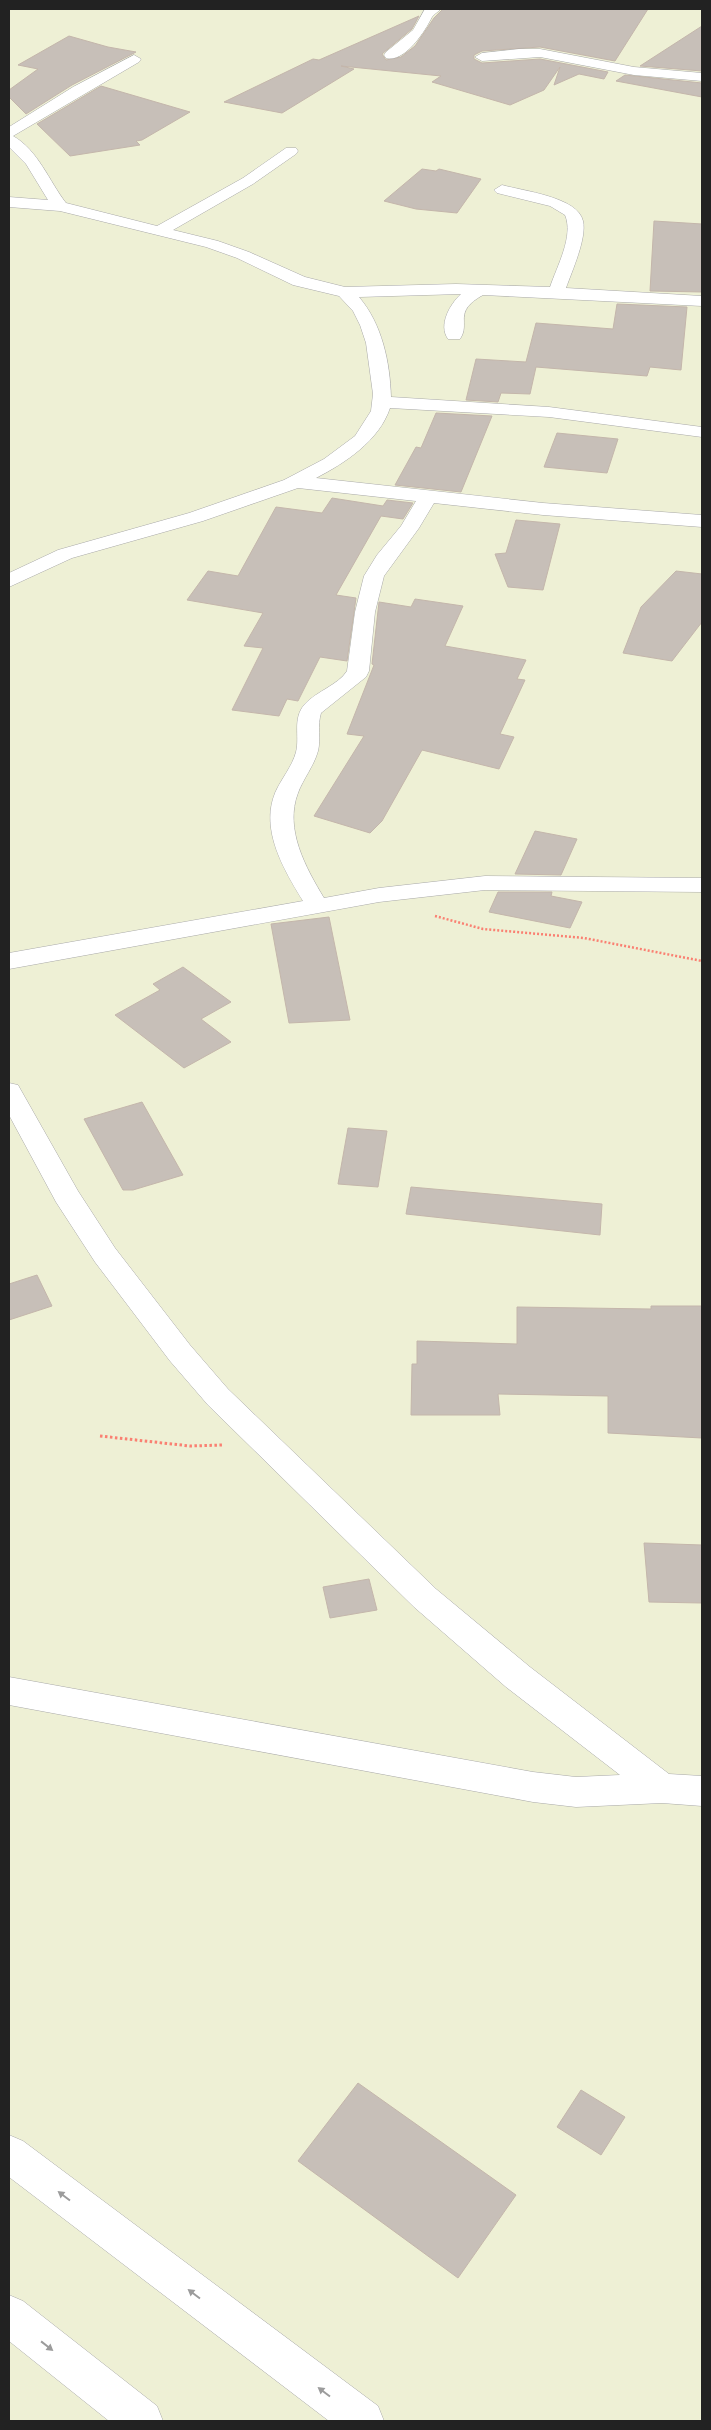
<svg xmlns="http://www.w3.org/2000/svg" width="711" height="2430" font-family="Roboto,sans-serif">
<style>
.farmland{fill:#eef0d5}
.building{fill:#c7bfb8;stroke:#c4b6ab}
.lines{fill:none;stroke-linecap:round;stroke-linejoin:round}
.minor-casing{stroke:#a9a9a9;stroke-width:1}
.path-far1{stroke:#fa8072;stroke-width:2.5;stroke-dasharray:2 2;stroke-linecap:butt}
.path{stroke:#fa8072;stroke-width:3;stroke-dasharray:2.5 2.5;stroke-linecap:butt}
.minor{fill:#fff;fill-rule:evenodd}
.oneway{fill:#9c9c9c}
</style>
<rect width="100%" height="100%" fill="#f2efe9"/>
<path class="farmland" d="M9,9h693v2412h-693z"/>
<path class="building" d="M443,9h205l-33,52 -75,-14 -58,4 -8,4v4l8,4 58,-4 68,13 -4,7 -25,-5 -25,11 6,-18 -16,23 -34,15 -78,-23 9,-6 -100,-10 13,3 -72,44 -58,-11 89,-43 6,1 100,-44 -7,13 -30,25 4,6 15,-3 14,-11 19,-28z
M702,26v45l-62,-5z
M69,36l39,11 28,5 -64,33 -46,29 -17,-17v-7l29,-21 -20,-4z
M625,75l77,8v14l-86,-16z
M101,86l89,26 -48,28 -6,1 4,4 -70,11 -33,-32z
M422,169l14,2 3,-2 42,10 -24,34 -41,-4 -32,-8z
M654,221l48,3v68l-52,-1z
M617,304l70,3 -6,63 -31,-3 -3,9 -111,-9 -6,27 -29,-1 -3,9 -32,-2 10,-41 50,3 10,-39 77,6z
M436,413l56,3 -31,76 -66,-7 21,-38 5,1z
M557,433l61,6 -11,34 -63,-6z
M332,498l51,8 4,-6 26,3 -10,16 -22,-3 -45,79 20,3 -9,63 -27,-4 -22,44 -11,-2 -8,17 -47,-6 31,-62 -19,-2 19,-33 -76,-13 21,-29 30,5 38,-69 46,6z
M516,520l44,4 -17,66 -35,-3 -13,-33 11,-1z
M676,571l26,3v48l-30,39 -49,-8 18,-46z
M415,599l48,7 -18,40 81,14 -9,19 8,1 -25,54 14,3 -15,32 -77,-19 -40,71 -12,12 -56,-17 50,-80 -17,-2 27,-69 -2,-1 7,-62 32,5z
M535,831l42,8 -16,36 -46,-1z
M498,892h54l-1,4 31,6 -12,26 -81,-16z
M329,917l21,103 -61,3 -18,-99z
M183,967l48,35 -30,17 30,23 -47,26 -69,-53 45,-25 -7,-6z
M142,1102l41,73 -50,15h-10l-39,-71z
M348,1128l39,3 -9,56 -40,-3z
M411,1187l191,17 -2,31 -194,-21z
M37,1275l15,31 -43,14v-36z
M651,1306h51v132l-94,-5v-37l-110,-2 2,21h-89l1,-51h5v-23l100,3v-37l134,2z
M644,1543l58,2v58l-53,-1z
M369,1579l8,31 -47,8 -7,-31z
M358,2083l158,112 -58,83 -160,-117z
M581,2090l44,27 -24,38 -44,-28z"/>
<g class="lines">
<g class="minor-casing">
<path id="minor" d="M425,9h16c-3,3 -7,5 -9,8 -7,14 -27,46 -46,41l-2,-3 2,-3 27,-22z
M519,49h21l94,18 68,6v8l-68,-6 -94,-18 -58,4 -7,-4 7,-4z
M134,55l7,4 -2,3 -126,74c25,14 36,45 53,67l91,23 86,-48 43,-30h10l2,3 -2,3 -43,30 -80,46 45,11 31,11 56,25 40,10 111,-3 94,3c7,-21 24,-51 15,-72l-15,-9 -53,-13 -3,-3 8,-5c21,6 76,12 81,36 4,17 -11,50 -17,67l136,8v10l-219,-11c-31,17 -12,28 -23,44h-12c-10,-14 2,-35 13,-45l-102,3c23,27 31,65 32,100l158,10 153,20v10l-153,-20 -159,-9c-11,33 -45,55 -74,70l227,25 159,12v12l-159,-12 -109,-12 -15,25 -35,48 -9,36 -6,59 -3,6 -45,36c-4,13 0,26 -3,38 -4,15 -15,28 -20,42 -14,36 8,75 26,105l55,-10 106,-12 217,2v14l-217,-2 -106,12 -370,67v-16l294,-52c-19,-31 -43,-71 -28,-108 6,-14 17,-26 21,-41 4,-16 -4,-34 9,-48 12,-13 33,-19 42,-33l8,-59 9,-36 13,-21 24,-29 15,-25 -118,-13 -95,33 -131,37 -63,29v-14l49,-23 131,-37 95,-33 40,-21 31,-23 16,-25 2,-17 -7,-51 -6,-18 -7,-14 -14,-15 -46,-11 -56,-27 -31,-11 -146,-36 -51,-4v-10l39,3 -22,-36 -17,-17v-20l64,-40z
M9,1083l9,2 60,106 37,57 75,97 38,44 208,200 94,78 139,107 33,2v30l-40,-3 -86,4 -43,-5 -524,-97v-28l524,95 43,5 44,-2 -114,-88 -92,-80 -206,-202 -38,-44 -75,-99 -39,-60 -47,-87z
M9,2135l14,6 355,265 6,15h-55l-320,-244z
M9,2295l14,6 134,105 6,15h-54l-100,-80z"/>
</g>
<path class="path-far1" d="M435,916l48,13 101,9 118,23"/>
<path class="path" d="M100,1436l90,10 32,-1"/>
<use href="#minor" class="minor"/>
</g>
<defs><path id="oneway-solid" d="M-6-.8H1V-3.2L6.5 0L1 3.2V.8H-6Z" transform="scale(1.25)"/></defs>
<g class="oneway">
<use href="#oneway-solid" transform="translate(64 2196) rotate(-143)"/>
<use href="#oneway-solid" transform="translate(194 2294) rotate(-143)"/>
<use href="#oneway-solid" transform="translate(47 2346) rotate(38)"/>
<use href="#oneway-solid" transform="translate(324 2392) rotate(-143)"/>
</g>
<rect width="711" height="2430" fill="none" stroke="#222222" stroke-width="20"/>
</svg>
